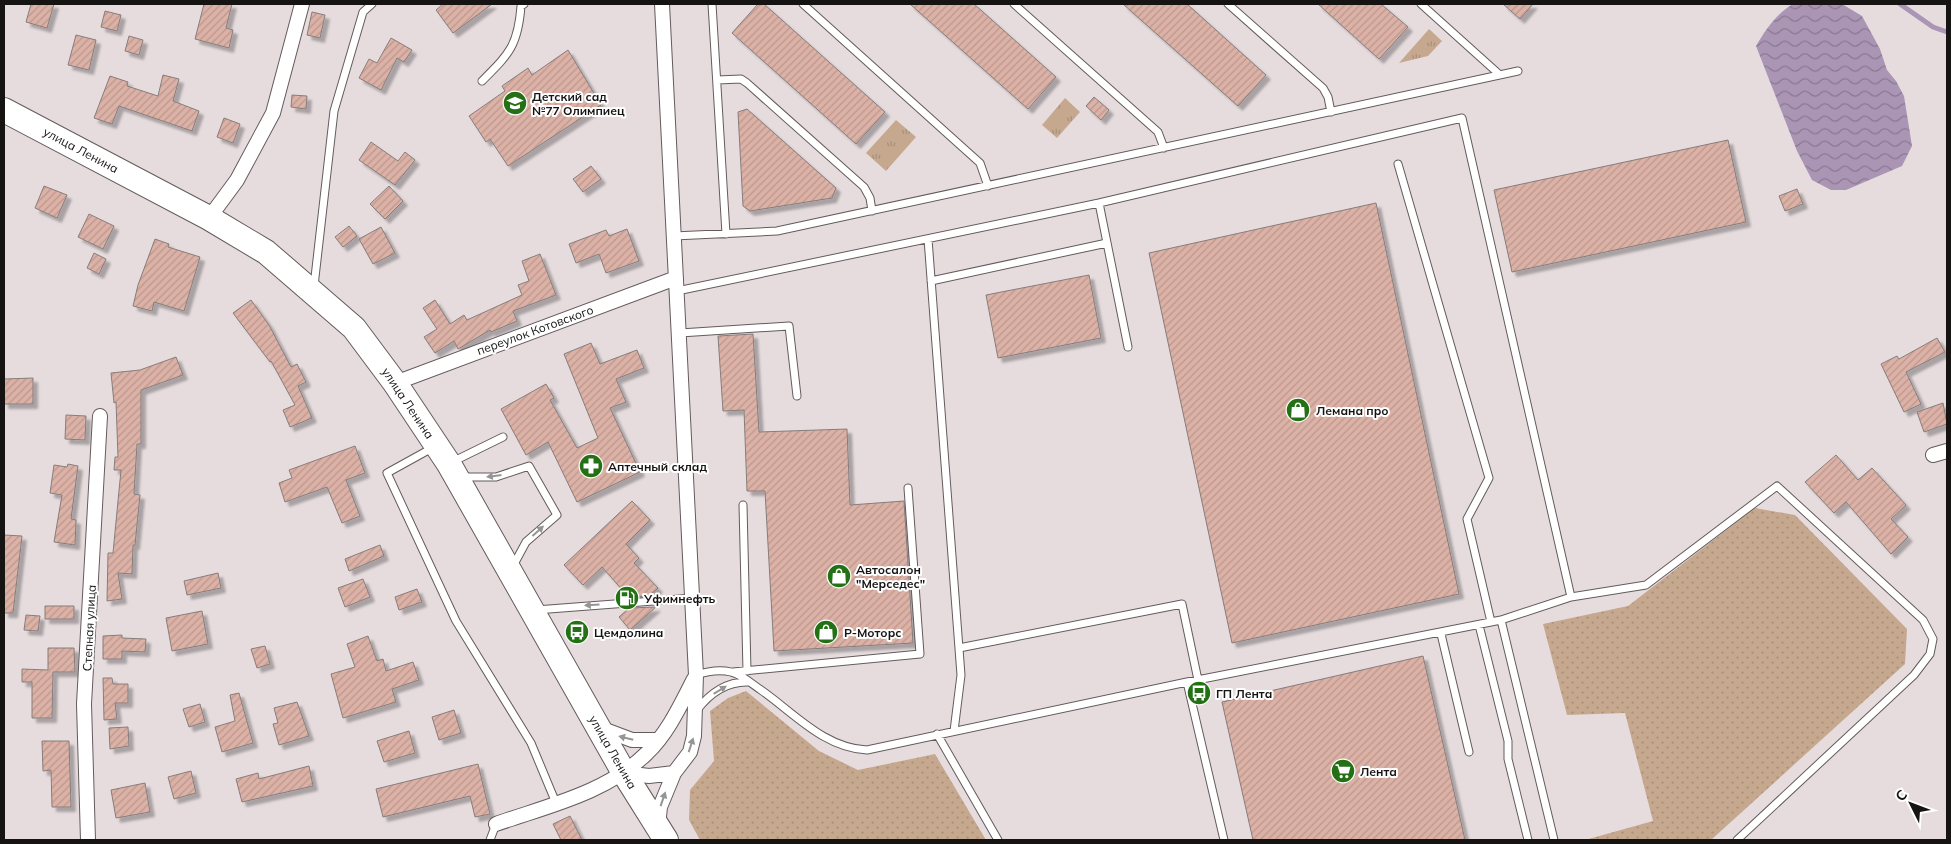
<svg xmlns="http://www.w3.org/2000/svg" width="1951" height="844" font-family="Mulish,sans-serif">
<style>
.grass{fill:url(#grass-dots)}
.park{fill:url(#park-tufts)}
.water{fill:url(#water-waves)}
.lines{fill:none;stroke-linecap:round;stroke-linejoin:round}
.stream{stroke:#ab95b5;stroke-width:5}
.building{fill:url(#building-hatch);stroke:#867d7b;filter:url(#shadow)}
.lane-casing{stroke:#635b5c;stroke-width:9}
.street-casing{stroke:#635b5c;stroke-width:16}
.highway-casing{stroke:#635b5c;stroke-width:26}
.lane{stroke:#fff;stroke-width:7}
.street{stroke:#fff;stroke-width:14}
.highway{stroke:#fff;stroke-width:24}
.oneway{fill:#969595}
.labels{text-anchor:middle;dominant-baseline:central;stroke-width:4;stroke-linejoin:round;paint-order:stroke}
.poi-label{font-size:12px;font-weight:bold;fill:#161313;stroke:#fff;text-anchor:start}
.street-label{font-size:12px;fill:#161313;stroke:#fff}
</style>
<defs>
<pattern id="grass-dots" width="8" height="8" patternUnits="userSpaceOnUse" patternTransform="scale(1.25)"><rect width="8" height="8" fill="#c6a88f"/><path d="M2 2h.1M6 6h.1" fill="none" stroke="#a9907a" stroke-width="1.8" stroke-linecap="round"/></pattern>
<pattern id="park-tufts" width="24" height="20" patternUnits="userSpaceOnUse" patternTransform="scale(1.25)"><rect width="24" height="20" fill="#c6a88f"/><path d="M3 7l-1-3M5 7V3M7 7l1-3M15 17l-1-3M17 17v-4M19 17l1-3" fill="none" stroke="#a9907a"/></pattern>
<pattern id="water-waves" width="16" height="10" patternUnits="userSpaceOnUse" patternTransform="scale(1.25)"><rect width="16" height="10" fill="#ab95b5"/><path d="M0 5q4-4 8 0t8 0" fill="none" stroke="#8a7892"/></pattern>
<pattern id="building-hatch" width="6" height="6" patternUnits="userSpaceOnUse" patternTransform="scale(1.25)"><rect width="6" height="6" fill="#dcb1a6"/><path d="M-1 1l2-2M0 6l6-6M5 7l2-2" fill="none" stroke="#bc978e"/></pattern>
<filter id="shadow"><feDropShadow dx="4.5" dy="4.5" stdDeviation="1" flood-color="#0004"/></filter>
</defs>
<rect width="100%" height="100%" fill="#e6dcde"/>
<path class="grass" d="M1755,508l40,7 112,114 -2,35 -194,176h-126l68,-19 -28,-108 -58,2 -24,-91 85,-18z
M746,691l73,60 39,19 77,-16 51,86h-286l-11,-20 1,-30 24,-29 -4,-50 18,-13z"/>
<path class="park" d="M1429,29l13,12 -14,15 -29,7z
M1065,98l15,14 -23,26 -15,-13z
M896,120l20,17 -30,34 -20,-18z"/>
<path class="water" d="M1793,4h49l20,12 18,33 7,21 9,11 8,15 8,50 -10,20 -56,24h-15l-19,-10 -15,-29 -41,-105c10,-17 20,-32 37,-42z"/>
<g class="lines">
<path class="stream" d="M1900,4l33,23 14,5"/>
</g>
<path class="building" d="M31,4h23l-7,24 -21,-6z
M204,4h28l-6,24 7,2 -4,18 -34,-9z
M443,4h49l-39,29 -17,-23z
M758,4h6l121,108 -29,32 -124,-111z
M910,4h64l82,73 -28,32z
M1123,4h64l79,71 -28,31z
M1318,4h63l27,23 -29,32z
M1503,4h30l-13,15z
M105,11l16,4 -4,16 -16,-4z
M312,12l13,3 -5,23 -13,-3z
M76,35l20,5 -7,30 -21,-5z
M129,36l14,4 -4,15 -14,-4z
M391,38l21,12 -8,12 -7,-4 -16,32 -22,-12 10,-19 8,4z
M568,50l33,55 -93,61 -18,-27 -4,3 -17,-26 36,-25 -3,-5 26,-18 4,7z
M163,75l16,4 -6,22 26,10 -7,20 -73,-25 -7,18 -18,-6 16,-42 18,6 -1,4 31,10z
M292,95l15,1 -1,13 -15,-2z
M1094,97l15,13 -8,10 -15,-14z
M747,109l89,79 -4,10 -82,13 -7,-5 -5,-94z
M224,118l16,6 -7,19 -16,-6z
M1728,140l18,82 -234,50 -18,-82z
M371,142l27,19 7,-9 10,8 -20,25 -36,-25z
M591,166l10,13 -18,13 -10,-13z
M44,186l23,9 -10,23 -22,-10z
M389,186l14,15 -18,18 -15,-15z
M1797,189l6,15 -18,7 -6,-15z
M1376,203l83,391 -227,49 -83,-390z
M89,214l25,12 -11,23 -25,-12z
M349,226l8,10 -14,11 -8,-10z
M381,227l14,26 -22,11 -14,-25z
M627,229l12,32 -33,12 -7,-19 -23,9 -7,-19 37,-14 3,6z
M155,239l14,5 -1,3 32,10 -16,54 -30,-9 -2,9 -19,-5 5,-21z
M94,253l12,6 -7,15 -12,-6z
M540,254l16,41 -43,16 4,10 -26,11 -1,-2 -32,19 -4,-8 -19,12 -11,-16 13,-8 -14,-21 12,-8 15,24 14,-9 3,5 55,-25 -4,-10 11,-4 -7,-20z
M1089,275l12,63 -103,20 -12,-63z
M251,300l18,25 22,42 6,-3 9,18 -8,4 14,32 -22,9 -7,-17 12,-5 -24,-44 -1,1 -37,-49z
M753,334l6,98 88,-3 3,76 54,-4 9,142 -139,8 -9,-160h-18l-3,-81 -21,1 -5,-75z
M1937,338l8,14 -39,20 15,32 -17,8 -23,-48 16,-8 2,3z
M591,343l9,21 37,-14 7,18 -28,11 10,23 -16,6 30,64 -63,30 -29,-60 -22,13 -25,-46 45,-25 8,14 -4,2 27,48 21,-10 -34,-84z
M176,357l7,18 -42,15v54h-4l-3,50 6,1 -5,50h-2l-1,29 -14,-1 4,26 -15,2 1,-48h5l8,-83h-7l1,-13h3l-2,-55 -2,1 -3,-30 29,-3z
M33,378v26h-29v-25z
M1943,403l4,21 -23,8 -7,-20z
M66,415l20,1 -1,24 -20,-1z
M355,446l10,27 -19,7 14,36 -18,7 -15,-36 -42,15 -6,-19 13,-5 -3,-8z
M1836,455l22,25 14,-12 34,37 -15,14 17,18 -17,17 -45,-52 -12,11 -29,-31z
M68,464l10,2 -7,53 5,1 -1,25 -21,-3 8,-47 -12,-2 4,-28 13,2z
M632,501l18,19 -24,24 13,14 -5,5 24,25 -9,8 -28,2 4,-5 -23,-26 -19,18 -19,-20z
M4,535l18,1 -9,77h-9z
M380,545l4,11 -35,15 -4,-12z
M218,573l3,15 -34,7 -3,-14z
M363,579l7,18 -25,10 -7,-19z
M417,589l5,13 -23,8 -4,-13z
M45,606h29v13h-29z
M656,607l-26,23 -11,-13 10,-9z
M202,611l6,33 -36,7 -6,-33z
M26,615l14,1 -2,15 -14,-1z
M122,635v3l24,1 -1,13 -23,-1v8h-19v-23z
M368,636l9,25 6,-2 3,12 27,-9 6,18 -27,9 4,13 -53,16 -12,-44 24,-7 -8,-23z
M265,646l5,18 -13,4 -6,-19z
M48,648h26l1,24h-22l-1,46h-20v-36h-10v-13l26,1z
M1423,656l42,184h-212l-31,-138z
M103,678h9l1,6h15v19h-13l2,16 -13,1z
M239,693l14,50 -31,9 -7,-25 20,-6 -5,-26z
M297,702l12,34 -30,9 -6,-21 5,-1 -4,-15z
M200,704l5,18 -16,5 -6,-18z
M454,710l7,23 -22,7 -7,-23z
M128,727l1,19 -19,3 -1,-21z
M409,731l6,22 -31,9 -7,-21z
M42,741h27l2,66h-19l-1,-37 -8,1z
M478,764l12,50 -15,3 -5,-21 -87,21 -7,-28z
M309,766l4,20 -71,16 -6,-23 22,-6 1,6z
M191,771l5,22 -22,6 -6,-22z
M145,783l5,29 -34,6 -5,-28z
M570,816l12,24h-21l-8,-16z"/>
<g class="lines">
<g class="lane-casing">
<path id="lane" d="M712,4l14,230
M803,4l177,159 8,23
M1014,4l144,128 6,16
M1228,4l95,84 5,9 3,15
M1421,4l79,71
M717,80l24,-1 6,4 117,104 6,11 2,13
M482,81c27,-27 36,-35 39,-75l3,-2
M1398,164l91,314 -22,41 24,103
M1099,203l29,144
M674,236l103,-5 741,-160
M928,239l33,436 -7,56
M931,281l176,-38
M314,286l20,-175 29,-99 9,-8
M677,291l422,-88 363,-85 109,479 -70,23
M680,333l109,-7 8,70
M434,447l-47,26 69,148 75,122 25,60
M452,462l51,-25
M461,477h35l33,-11 28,49 -31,27 -13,24
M743,505l4,166
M1571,597l75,-12 131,-99 146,134 10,19 -3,15 -16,21 -177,165
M536,610l157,-12
M1479,625l29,116v18l20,81
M1441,634l28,118
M959,648l223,-44 16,76
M733,672l187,-18 -12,-166
M696,675c12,-4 23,-6 35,-3 10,2 21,12 30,18 33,23 63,58 106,60l320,-68 37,158
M1187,682l314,-62 53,220
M697,710c13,-17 29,-29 52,-28
M937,734l61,106
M490,840l6,-16"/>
</g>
<g class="street-casing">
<path id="street" d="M209,218l28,-38 36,-67 29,-109
M395,383l281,-105
M1933,455l14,-4
M600,728l32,12h25
M624,773l25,3 25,-3 16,-21 4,-16 2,-61 -34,-671
M496,824c51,-18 111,-31 151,-71 21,-20 34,-49 47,-74
M658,826l2,-19 14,-34
M88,840l-4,-136 16,-288"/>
</g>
<g class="highway-casing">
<path id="highway" d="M4,110l205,108 57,34 88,76 41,55 54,81 175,309 42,67"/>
</g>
<use href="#lane" class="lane"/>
<use href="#street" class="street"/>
<use href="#highway" class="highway"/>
</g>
<defs><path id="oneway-solid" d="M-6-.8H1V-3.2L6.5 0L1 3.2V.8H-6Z" transform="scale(1.25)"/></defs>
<g class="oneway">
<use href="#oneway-solid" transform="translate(494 476) rotate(173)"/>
<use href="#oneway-solid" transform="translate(538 531) rotate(-42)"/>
<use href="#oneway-solid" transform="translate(592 605) rotate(176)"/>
<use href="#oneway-solid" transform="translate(720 690) rotate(-31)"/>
<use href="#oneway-solid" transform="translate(626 738) rotate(-166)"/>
<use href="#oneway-solid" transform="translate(691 745) rotate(-72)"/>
<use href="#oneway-solid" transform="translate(663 799) rotate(-71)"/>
</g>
<defs>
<g id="school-disc" transform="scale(1.25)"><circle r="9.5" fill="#247014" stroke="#fff"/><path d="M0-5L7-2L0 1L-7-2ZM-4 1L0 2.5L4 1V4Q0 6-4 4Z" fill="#fff"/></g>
<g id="shop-disc" transform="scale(1.25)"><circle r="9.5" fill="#247014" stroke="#fff"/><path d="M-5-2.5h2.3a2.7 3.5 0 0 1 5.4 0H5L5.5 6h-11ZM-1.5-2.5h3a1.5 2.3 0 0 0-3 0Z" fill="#fff"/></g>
<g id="pharmacy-disc" transform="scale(1.25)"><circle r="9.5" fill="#247014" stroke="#fff"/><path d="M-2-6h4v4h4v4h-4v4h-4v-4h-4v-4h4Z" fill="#fff"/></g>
<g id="fuel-disc" transform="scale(1.25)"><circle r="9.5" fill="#247014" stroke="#fff"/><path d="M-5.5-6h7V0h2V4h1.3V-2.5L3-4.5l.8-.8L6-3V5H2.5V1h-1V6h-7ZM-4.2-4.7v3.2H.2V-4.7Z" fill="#fff"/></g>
<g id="bus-disc" transform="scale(1.25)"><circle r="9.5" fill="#247014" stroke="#fff"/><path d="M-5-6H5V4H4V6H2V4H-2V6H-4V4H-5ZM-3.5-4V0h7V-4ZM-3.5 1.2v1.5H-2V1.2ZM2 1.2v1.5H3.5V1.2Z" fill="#fff"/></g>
<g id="supermarket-disc" transform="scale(1.25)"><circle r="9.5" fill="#247014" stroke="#fff"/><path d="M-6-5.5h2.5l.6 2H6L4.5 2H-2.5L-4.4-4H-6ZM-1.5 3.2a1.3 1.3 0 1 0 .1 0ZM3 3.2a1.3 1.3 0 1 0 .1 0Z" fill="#fff"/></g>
</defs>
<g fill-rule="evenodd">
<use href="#school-disc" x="515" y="103"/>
<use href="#shop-disc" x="1298" y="410"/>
<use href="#pharmacy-disc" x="591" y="466"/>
<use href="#shop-disc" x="839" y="576"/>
<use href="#fuel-disc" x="627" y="598"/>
<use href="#bus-disc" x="577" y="632"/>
<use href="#shop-disc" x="826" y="632"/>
<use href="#bus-disc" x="1199" y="693"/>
<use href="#supermarket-disc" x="1343" y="771"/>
</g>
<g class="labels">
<g class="poi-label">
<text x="532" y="96">Детский сад<tspan x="532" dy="14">№77 Олимпиец</tspan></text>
<text x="1316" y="410">Лемана про</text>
<text x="608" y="466">Аптечный склад</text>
<text x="856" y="569">Автосалон<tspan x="856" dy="14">"Мерседес"</tspan></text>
<text x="644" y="598">Уфимнефть</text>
<text x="594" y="632">Цемдолина</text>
<text x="844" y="632">Р-Моторс</text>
<text x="1216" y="693">ГП Лента</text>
<text x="1360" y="771">Лента</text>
</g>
<g class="street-label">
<text transform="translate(81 150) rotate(28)">улица Ленина</text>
<text transform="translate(535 330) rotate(-20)">переулок Котовского</text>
<text transform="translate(408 403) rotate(56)">улица Ленина</text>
<text transform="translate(89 628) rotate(-87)">Степная улица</text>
<text transform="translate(613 752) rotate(60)">улица Ленина</text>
</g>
</g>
<rect width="1951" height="844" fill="none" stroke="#161313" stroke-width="10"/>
<g transform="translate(1911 804) rotate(312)" stroke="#ffffff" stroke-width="4" paint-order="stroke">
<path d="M0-4L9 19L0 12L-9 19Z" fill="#161313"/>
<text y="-8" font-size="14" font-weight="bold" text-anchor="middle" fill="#161313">С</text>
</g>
</svg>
